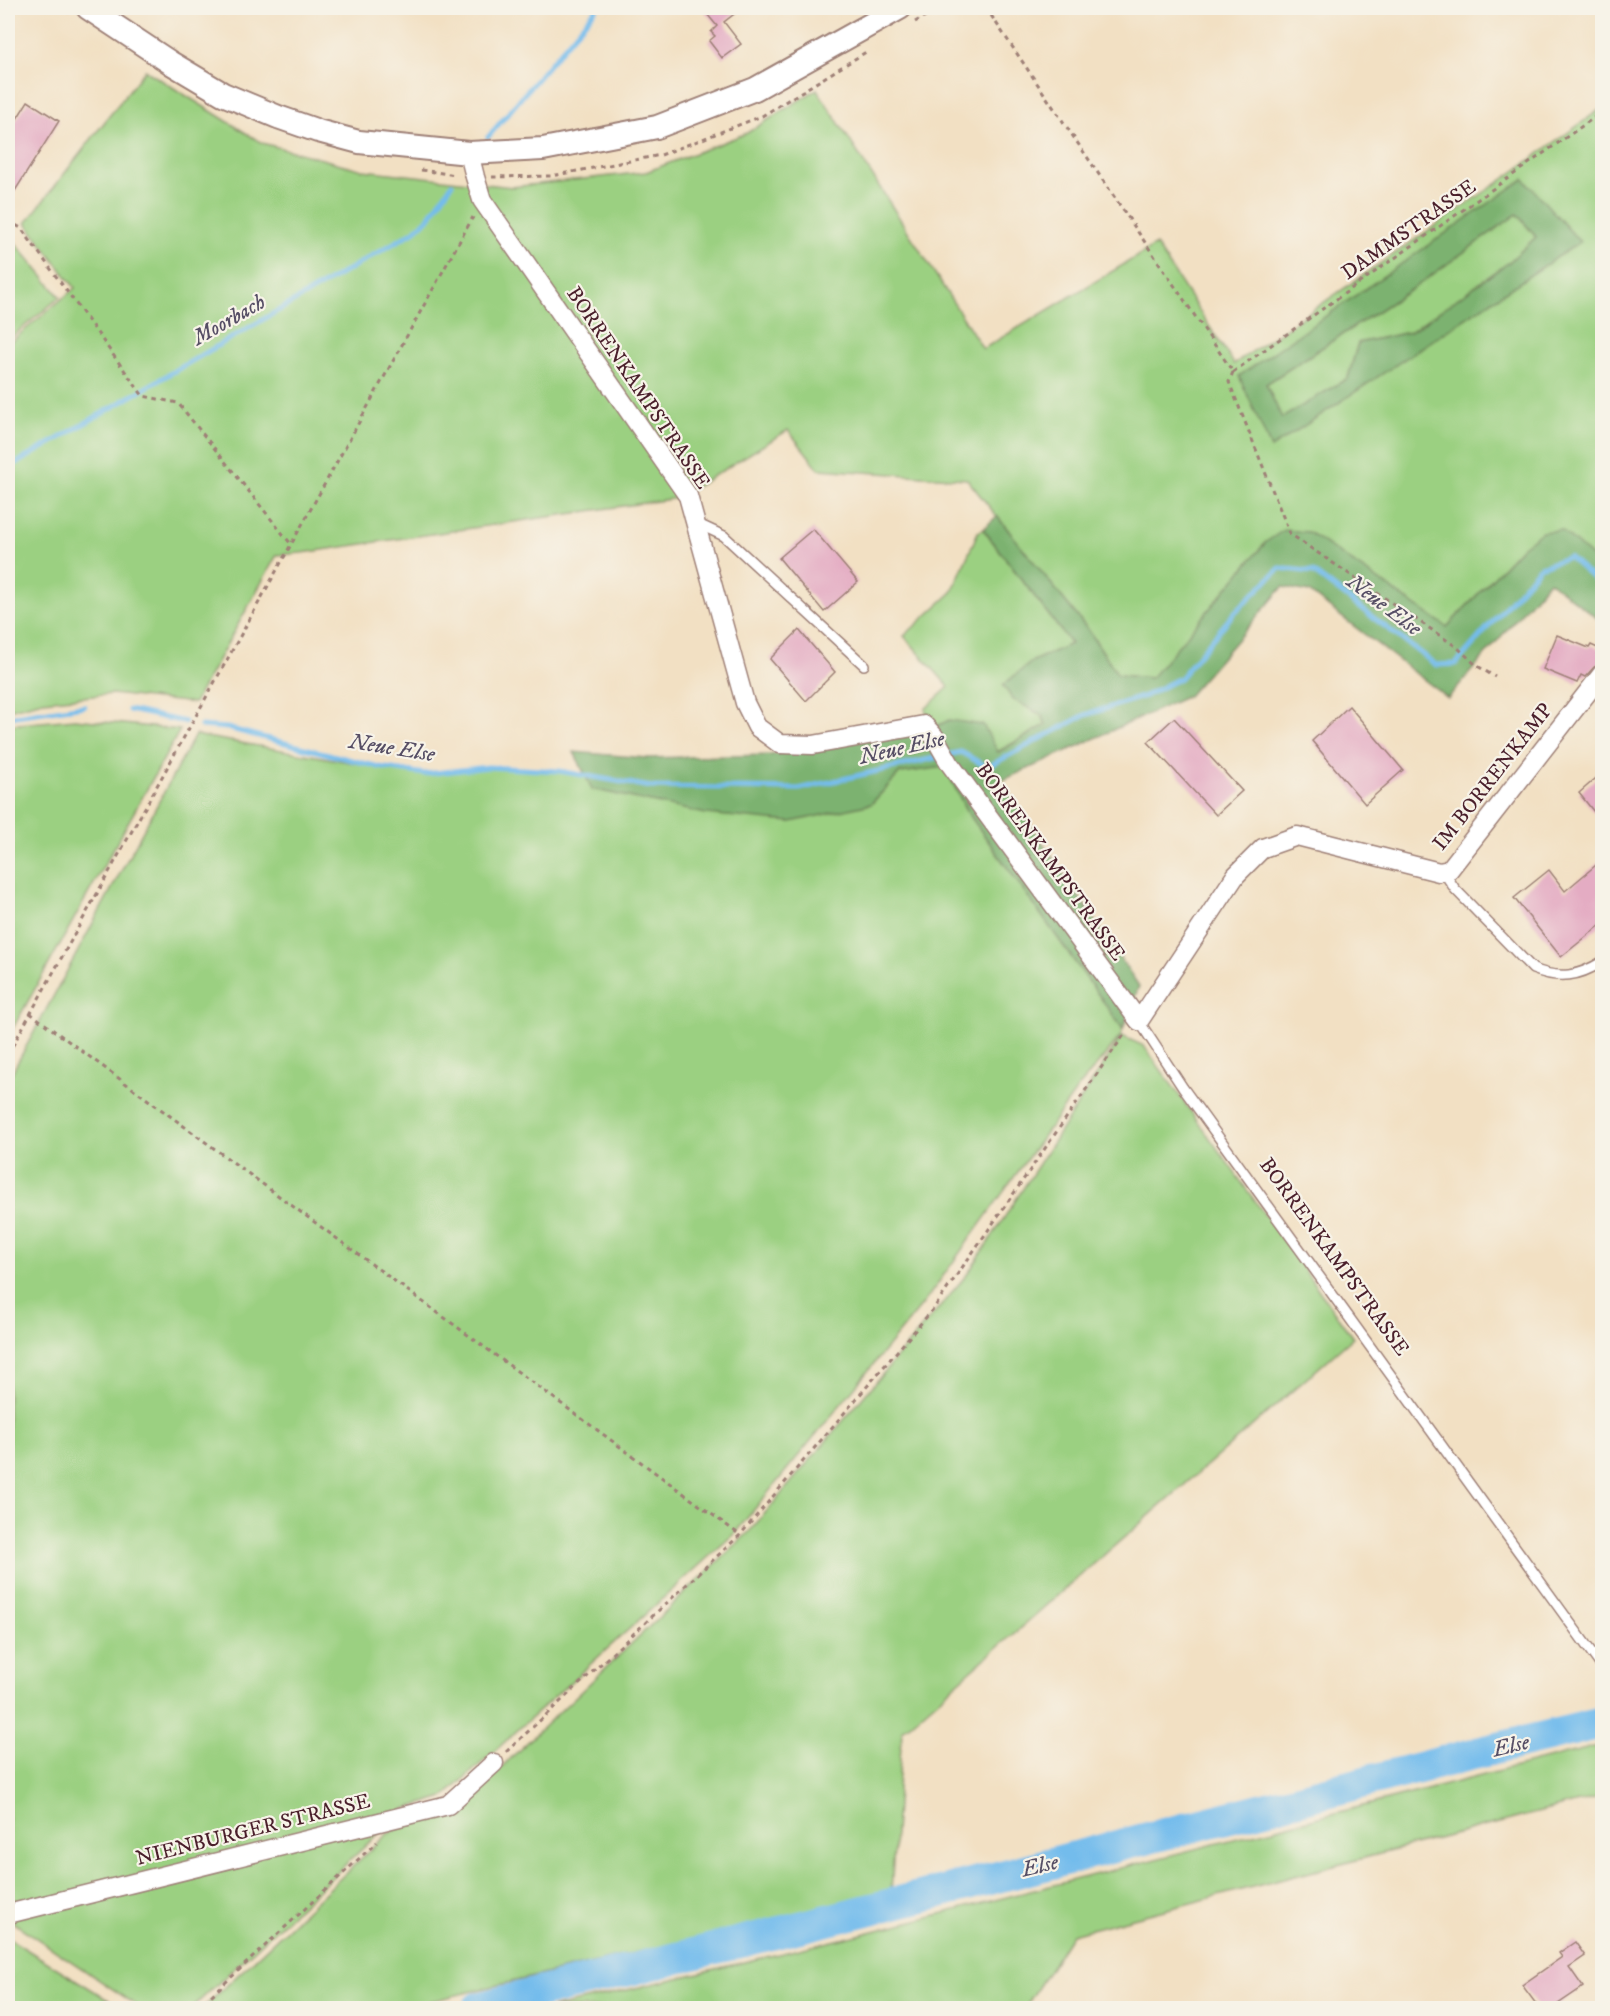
<svg xmlns="http://www.w3.org/2000/svg" width="1610" height="2016" font-family="'IM FELL DW Pica',serif">
<style>
.green{fill:#9bd081;stroke:#727856;stroke-width:1.5;fill-rule:evenodd}
.forest{fill:#7cb26f;stroke:#63684d;stroke-width:1.5;fill-rule:evenodd}
.lines{fill:none;stroke-linecap:round;stroke-linejoin:round}
.stream{stroke:#73bcec;stroke-width:5}
.river{stroke:#73bcec;stroke-width:32}
.building{fill:#e4acc3}
.service-casing{stroke:#9e8077;stroke-width:12}
.minor-casing{stroke:#9e8077;stroke-width:21}
.tertiary-casing{stroke:#9e8077;stroke-width:26}
.path{stroke:#9e8077;stroke-width:3;stroke-dasharray:4.5 4.5;stroke-linecap:butt}
.service{stroke:#fff;stroke-width:9}
.minor{stroke:#fff;stroke-width:18}
.tertiary{stroke:#fff;stroke-width:22}
.labels{text-anchor:middle;dominant-baseline:central;stroke-width:4.5;stroke-linejoin:round;paint-order:stroke}
.street-label{font-size:21px;fill:#4a1f2b;stroke:#f7f3e8}
.water-label{font-size:22px;font-style:italic;fill:#564e65;stroke:#f7f3e8}
</style>
<rect width="100%" height="100%" fill="#f7f3e8"/>
<filter id="ink" filterUnits="userSpaceOnUse"><feTurbulence type="fractalNoise" baseFrequency=".0167" numOctaves="2"/><feDisplacementMap in="SourceGraphic" scale="12" xChannelSelector="R" yChannelSelector="G"/><feConvolveMatrix kernelMatrix="1 2 1 2 8 2 1 2 1" color-interpolation-filters="sRGB"/></filter>
<filter id="wash" filterUnits="userSpaceOnUse"><feTurbulence type="fractalNoise" baseFrequency=".008" numOctaves="4" result="noise"/><feDisplacementMap in="SourceGraphic" scale="24" xChannelSelector="R" yChannelSelector="G"/><feGaussianBlur stdDeviation="1.35" result="paint"/><feColorMatrix in="noise" values="0 0 0 0 0 0 0 0 0 0 0 0 0 0 0 0 0 1.4 0 .05"/><feComposite in="paint" operator="in"/></filter>
<g filter="url(#wash)">
<rect width="100%" height="100%" fill="#f2e0c3"/>
<path class="green" d="M145,70l117,73 101,27 149,17 134,-15 101,-39 70,-44 166,260 173,-104 78,119 281,-193 87,-63v458l-41,-35 -38,15 -76,81 -139,-95 -42,10 -114,136 -34,-3 -29,-44 -122,-152 -148,-10 -31,-39 -110,68 -376,55 -25,2 -83,148 -82,-9 -69,7 -35,9v-366l67,-56 -49,-65zM1524,180l56,62 -309,206 -31,-72z
M1517,214l19,23 -28,26 -98,69 -52,11 -10,35 -66,41 -16,-35 149,-97z
M12,239l48,58 -52,43v-98z
M983,529l88,115 -38,17 -21,38 30,16 4,10 -49,27 -66,-23 -6,-20 24,-22 -45,-51 48,-44 26,-60z
M75,719l105,11 -172,307v-312z
M195,735l229,40 62,-7 99,6 7,15 279,15 29,-31 45,-7 21,44 157,219 -3,8 -42,51 -155,216 -188,229 -291,264 -39,12 -213,199h-51l-133,-89v-839z
M1122,1036l22,10 209,292 -451,393 -11,161 -489,116h-199l184,-174 26,-13 42,-10 294,-279 220,-260z
M1602,1745v51l-530,138 -47,74h-473l306,-73z
M8,1938l114,70h-114z"/>
<path class="forest" d="M1524,179l56,63 -309,206 -32,-72zM1517,214l19,23 -28,26 -98,69 -52,11 -10,35 -66,40 -16,-34 149,-97z
M997,516l92,115 29,44 33,3 115,-136 18,-12 24,2 139,95 76,-81 19,-14 19,-2 41,36v56l-53,-41 -101,117 -139,-106 -26,-5 -95,109 -187,85 138,205 -16,43 -157,-219 -21,-43 -45,6 -29,31 -80,18 -85,-8 -114,-25 -18,-37 73,6 123,-3 161,-26 18,-9 34,5 15,27 48,-27 -4,-10 -30,-16 -9,-14 30,-24 38,-17 -88,-115z"/>
<g class="lines">
<path class="stream" d="M488,137l109,-129
M8,468l405,-236 15,-13 24,-35
M129,710l56,12
M8,717l76,-11
M201,726l26,2 152,39 46,7 63,-7 71,4 92,16 148,2 162,-37 26,15 98,-52 60,-19 35,-18 54,-65 46,-45 33,4 123,93 20,-1 84,-97 29,-10 33,29"/>
<path class="river" d="M478,2008l481,-121 514,-133 129,-31"/>
</g>
<g id="blocks">
<path class="building" d="M702,8h40l-18,14 17,22 -19,14 -13,-17 6,-5 -4,-4 6,-6z
M28,101l31,20 -51,81v-69z
M813,529l45,53 -34,30 -45,-54z
M799,630l36,42 -29,29 -36,-42z
M1557,635l32,13 2,-3 11,5v13l-8,4 -9,10 -4,-2 -4,8 -34,-14z
M1349,706l54,64 -38,34 -53,-63z
M1174,718l68,73 -26,24 -68,-73z
M1602,773v49l-23,-29z
M1602,860v64l-41,33 -47,-59 35,-28 16,21z
M1575,1942l10,14 -16,11 14,20 -31,21h-13l-17,-23 40,-28 -3,-4z"/>
</g>
</g>
<g filter="url(#ink)">
<use href="#blocks" fill-opacity="0" stroke="#9e8077" stroke-width="1.5"/>
<g class="lines">
<g class="service-casing">
<path id="service" d="M696,523l28,13 140,129
M1443,871l12,18 78,80c27,11 46,7 69,-7
M1139,1021l44,67 419,579"/>
</g>
<g class="minor-casing">
<path id="minor" d="M469,153l6,24 7,23 206,296 57,207 12,24 23,17 33,1 111,-20 10,11 16,28 189,257 97,-146 27,-27 34,-12 142,36 10,-2 153,-196
M8,1914l440,-109 46,-42"/>
</g>
<g class="tertiary-casing">
<path id="tertiary" d="M88,8l83,55 52,31 55,23 40,14 41,11 110,11 74,-4 114,-22 98,-38 145,-81"/>
</g>
<path class="path" d="M61,8l8,5
M986,8l247,364
M915,22l24,-14
M421,170l35,5
M492,177l59,-1 110,-21 101,-39 104,-64
M8,221l13,7 122,168 35,7 113,141
M1233,372l369,-260
M1233,372l-4,10 61,152 167,113 19,18 19,12
M30,1013l710,522
M8,1054l465,-837
M506,1752l234,-217 194,-227 192,-276
M198,2008l179,-166"/>
<use href="#service" class="service"/>
<use href="#minor" class="minor"/>
<use href="#tertiary" class="tertiary"/>
</g>
</g>
<g class="labels">
<g class="street-label">
<text transform="translate(1409 230) rotate(-35)">DAMMSTRASSE</text>
<text transform="translate(638 388) rotate(56)">BORRENKAMPSTRASSE</text>
<text transform="translate(1493 777) rotate(-52)">IM BORRENKAMP</text>
<text transform="translate(1050 862) rotate(54)">BORRENKAMPSTRASSE</text>
<text transform="translate(1334 1257) rotate(54)">BORRENKAMPSTRASSE</text>
<text transform="translate(253 1830) rotate(-14)">NIENBURGER STRASSE</text>
</g>
<g class="water-label">
<text transform="translate(229 320) rotate(-30)">Moorbach</text>
<text transform="translate(1384 605) rotate(37)">Neue Else</text>
<text transform="translate(392 748) rotate(9)">Neue Else</text>
<text transform="translate(902 748) rotate(-13)">Neue Else</text>
<text transform="translate(1511 1746) rotate(-14)">Else</text>
<text transform="translate(1040 1866) rotate(-14)">Else</text>
</g>
</g>
<rect width="1610" height="2016" fill="none" stroke="#f7f3e8" stroke-width="30"/>
</svg>
